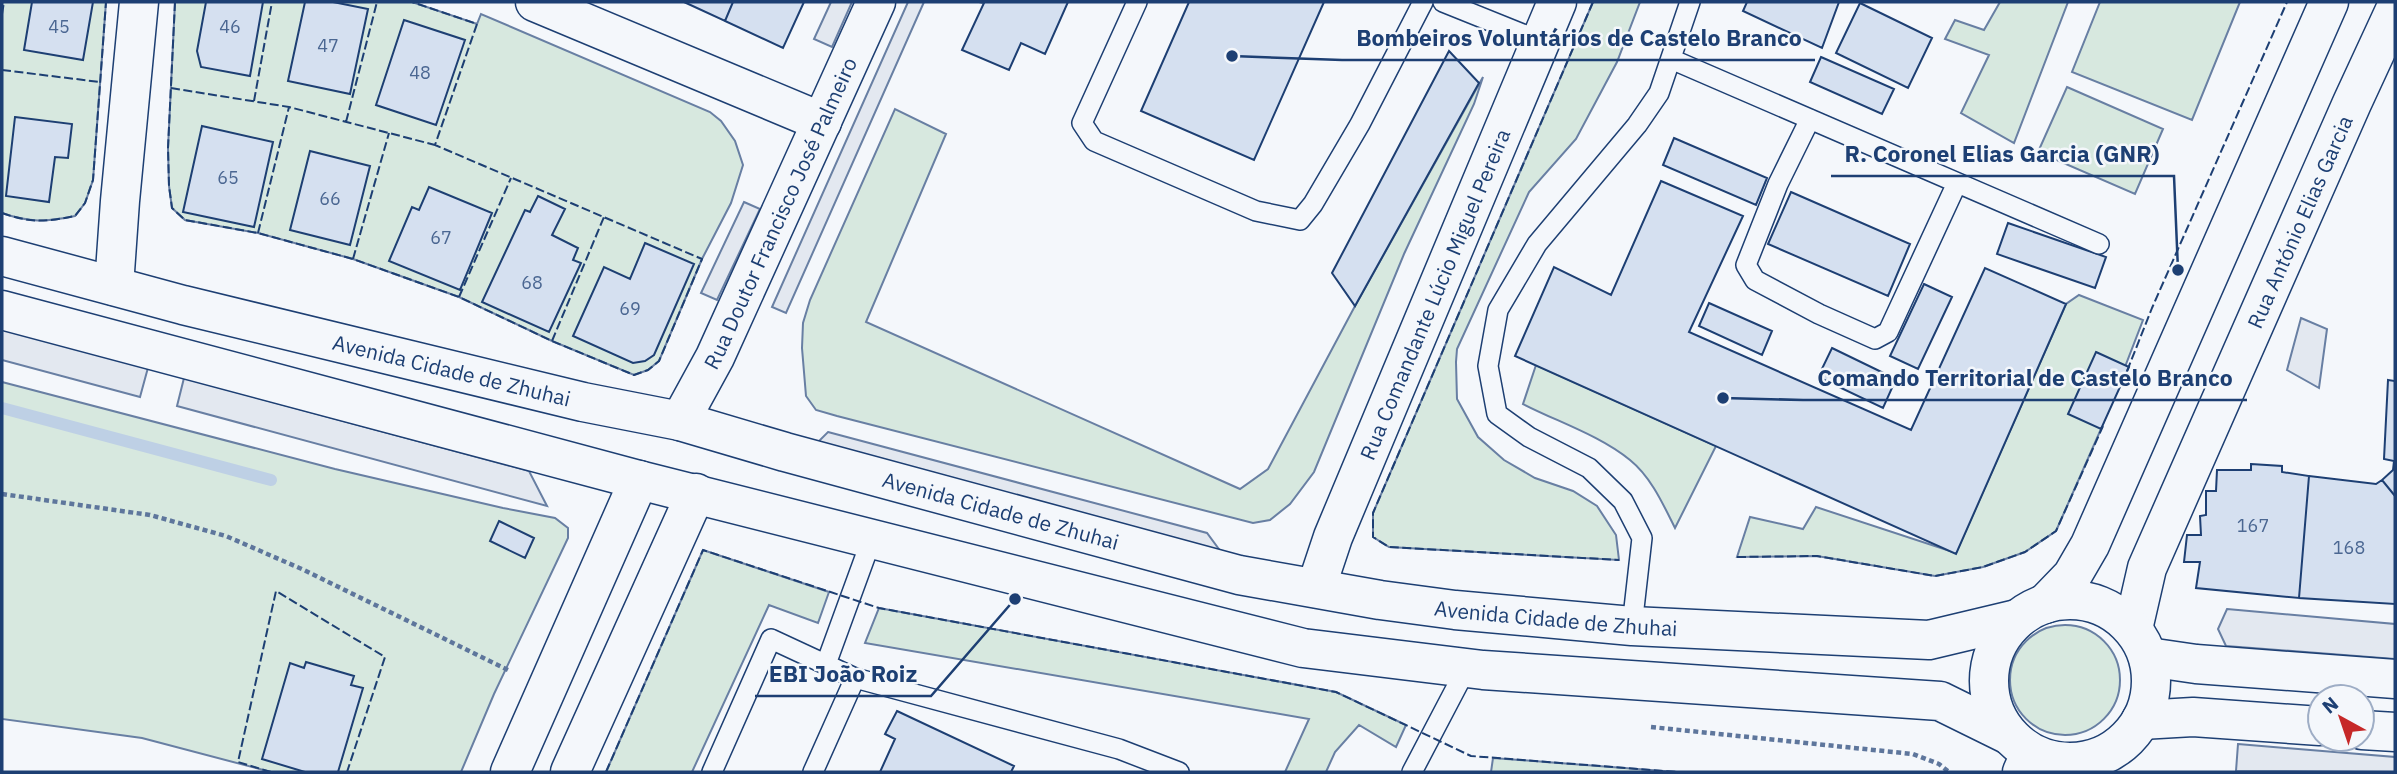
<svg xmlns="http://www.w3.org/2000/svg" width="2397" height="774" font-family="'IBM Plex Sans',sans-serif">
<style>
.green{fill:#d7e8df;stroke:#687fa3;stroke-width:2}
.parking{fill:#e3e8f0;stroke:#687fa3;stroke-width:2}
.lines{fill:none;stroke-linecap:round;stroke-linejoin:round}
.stream{stroke:#bed0e5;stroke-width:12}
.building{fill:#d5e0f0;stroke:#1d3f73;stroke-width:2}
.lane-casing{stroke:#1d3f73;stroke-width:22}
.street-casing{stroke:#1d3f73;stroke-width:41}
.primary-casing{stroke:#1d3f73;stroke-width:41}
.path{stroke:#5e769c;stroke-width:4.5;stroke-dasharray:5 3.5;stroke-linecap:butt}
.lane{stroke:#f4f7fb;stroke-width:19}
.street{stroke:#f4f7fb;stroke-width:38}
.primary{stroke:#f4f7fb;stroke-width:38}
.fence{stroke:#1d3f73;stroke-width:2;stroke-dasharray:9 3.5;stroke-linecap:butt}
.labels{text-anchor:middle;dominant-baseline:central;stroke-width:5;stroke-linejoin:round;paint-order:stroke}
.number-label{font-size:18px;fill:#4b6792}
.street-label{font-size:21px;fill:#1d3f73;stroke:#f4f7fb}
.leader{fill:none;stroke:#1d3f73;stroke-width:2.5}
.callout-dot{fill:#1d3f73;stroke:#f4f7fb;stroke-width:2.5}
.callout-label{font-size:23px;text-anchor:middle;font-weight:bold;fill:#1d3f73;stroke:#f4f7fb;stroke-width:5;stroke-linejoin:round;paint-order:stroke}
</style>
<rect width="100%" height="100%" fill="#f4f7fb"/>
<path class="green" d="M2,2h104l-13,178 -8,23 -10,13c-29,6 -45,7 -73,-3z
M175,2h237l65,22 4,-10 229,98 11,9 14,20 8,24 -12,38 -29,56 -43,102 -11,9 -14,5 -82,-34 -93,-44 -106,-38 -95,-26 -73,-13 -13,-12 -3,-22 -1,-38z
M1593,2h47l-23,60 -41,77 -47,53 -72,157 -1,13 1,37 21,38 26,23 31,18 38,13 24,15 19,29 3,25 -230,-13 -16,-10v-24z
M2000,2h68l-54,141 -53,-30 28,-58 -44,-16 10,-19 29,10z
M2100,2h140l-48,118 -120,-48z
M1483,77l-9,27 -70,150 -90,218 -24,32 -20,16 -17,3 -416,-107 -21,-6 -10,-14 -4,-48 1,-25 7,-23 85,-191 51,25 -80,188 374,167 28,-20 87,-163z
M2067,87l96,42 -28,65 -97,-42z
M2079,295l64,25 -42,109 -45,102 -31,21 -42,15 -48,9 -118,-20 -80,1 13,-40 53,12 13,-22 140,46 110,-249z
M1536,365l180,81 -41,82c-12,-24 -24,-51 -45,-68 -31,-25 -72,-38 -107,-56z
M2,382l333,87 168,39 52,10 13,10v10l-74,156 -33,78h-190l-129,-34 -140,-19z
M703,550l126,42 -11,31 -49,-18 -77,167h-86z
M879,608l457,84 70,33 -10,22 -37,-22 -24,27 -9,20h-41l24,-53 -444,-76z
M2010 680a55 55 0 1 1 110 0a55 55 0 1 1-110 0Z
M1493,758l184,14h-186z"/>
<path class="parking" d="M831,2h21l-20,45 -18,-8z
M908,2h16l-138,311 -14,-6z
M744,202l16,7 -43,91 -16,-7z
M2301,318l26,11 -8,59 -32,-18z
M2,324l147,40 -9,33 -138,-37z
M184,378l345,93 18,35 -370,-100z
M828,432l379,101 17,23 -413,-107z
M2227,609l168,15v35l-169,-13 -8,-17z
M2238,744l157,13v15l-159,-1z"/>
<g class="lines">
<path class="stream" d="M2,408l269,72"/>
</g>
<path class="building" d="M32,2h61l-10,58 -59,-10z
M206,2h57l-13,74 -49,-9 -4,-16z
M305,2h28l35,7 -18,85 -62,-13z
M684,2h49l-8,19z
M733,2h71l-21,46 -58,-27z
M979,2h89l-23,52 -24,-11 -12,27 -47,-20 22,-47z
M1189,2h135l-70,158 -113,-49z
M1747,2h92l-17,46 -79,-37z
M1860,3l72,35 -24,50 -72,-35z
M404,20l61,20 -29,85 -60,-20z
M1449,51l30,32 -124,223 -23,-33z
M1821,57l73,32 -12,25 -72,-32z
M15,117l57,7 -4,34 -13,-1 -6,45 -43,-6z
M202,126l71,16 -19,85 -71,-15z
M1674,138l93,40 -11,27 -93,-40z
M310,151l60,15 -20,79 -60,-15z
M1661,181l82,35 -54,116 222,98 74,-162 81,36 -110,250 -441,-198 39,-89 57,28z
M429,187l63,26 -32,77 -71,-29 23,-54 7,3z
M1791,192l119,52 -22,52 -120,-52z
M538,196l27,13 -13,26 26,13 -5,12 8,3 -32,69 -67,-30 43,-92 5,2z
M2008,223l98,34 -11,31 -98,-34z
M645,243l49,21 -40,91 -9,6 -12,2 -60,-27 31,-69 26,12z
M1924,284l28,13 -34,72 -28,-13z
M1709,303l63,28 -10,24 -63,-29z
M1832,348l64,31 -13,29 -65,-31z
M2096,352l33,15 -28,62 -33,-15z
M2388,380l7,1v115l-13,-16 11,-10 1,-9 -10,-2z
M2251,464l31,2v6l27,4 -10,122 -103,-10 4,-26h-16l3,-27h14l-1,-19 6,-1v-24h10l1,-21h34z
M2309,476l67,8 6,-4 13,16v108l-96,-6z
M499,521l35,17 -9,20 -35,-17z
M306,662l48,14 -3,9 12,3 -25,84h-33l-43,-13 28,-96 14,5z
M897,711l117,55 -3,6h-131l15,-33 -10,-5z"/>
<g class="lines">
<g class="lane-casing">
<path id="lane" d="M1137,2l-55,121 12,18 162,70 44,9 13,-16 47,-80 63,-122
M1443,2l97,39
M1671,59l428,185
M1810,119l-32,65 -32,81 9,15 64,34 56,25 13,-7 69,-149
M1632,626l10,-88 -19,-37 -34,-33 -60,-31 -32,-23 -9,-48 10,-56 39,-66 100,-119 22,-32 31,-91
M826,664l46,-126
M712,772l59,-133 84,39 264,71 60,23
M813,772l42,-94
M1412,772l54,-103"/>
</g>
<g class="street-casing">
<g id="street">
<path d="M535,2l287,120"/>
<path d="M114,286l6,-85 19,-199"/>
<path id="s1" d="M680,421l35,-64 161,-355"/>
<path id="s2" d="M1316,588l17,-51 224,-535"/>
<path d="M2045,604l27,-28 18,-31 239,-543"/>
<path id="s3" d="M2133,629l14,-61 205,-465 43,-93"/>
<path d="M510,772l129,-292"/>
<path d="M570,772l126,-279"/>
<path d="M2022,772l8,-18"/>
</g>
</g>
<g class="primary-casing">
<g id="primary">
<path id="s4" d="M2,256l181,49 400,97 97,19 105,31 454,123 141,25 75,10 177,16 297,14 88,-21"/>
<path d="M2,310l637,170 664,168 180,22 457,31 67,33"/>
<circle cx="2070" cy="681" r="81"/>
<path d="M2148,657l48,7 199,15"/>
<path d="M2141,720l52,-3 127,9"/>
<path d="M2362,730l33,2"/>
</g>
</g>
<path class="path" d="M2,494l148,21 76,21 78,34 206,101
M1651,727l262,27 26,10 10,8"/>
<use href="#lane" class="lane"/>
<use href="#street" class="street"/>
<use href="#primary" class="primary"/>
<path class="fence" d="M175,2l-7,146 1,38 3,22 13,12 73,13 95,26 106,38 93,44 82,34 14,-5 11,-9 43,-102 -267,-114 42,-121 -65,-22
M1593,2l-220,511v24l16,10 230,13
M2,14l2,-12
M2,70l98,12
M171,88l118,19 146,38
M254,101l18,-99
M346,122l31,-120
M2,213c28,10 44,9 73,3l10,-13 8,-23 13,-178
M258,233l31,-126
M353,259l36,-126
M459,297l52,-119
M552,341l52,-124
M2127,371l25,-63 135,-306
M1737,557l80,-1 118,20 48,-9 42,-15 31,-21 47,-105
M271,772l-33,-10 38,-171 109,66 -38,115
M606,772l97,-222 176,58 457,84 135,64 206,16"/>
</g>
<g class="labels">
<g class="number-label">
<text x="59" y="26">45</text>
<text x="230" y="26">46</text>
<text x="328" y="45">47</text>
<text x="420" y="72">48</text>
<text x="228" y="177">65</text>
<text x="330" y="198">66</text>
<text x="441" y="237">67</text>
<text x="532" y="282">68</text>
<text x="630" y="308">69</text>
<text x="2253" y="525">167</text>
<text x="2349" y="547">168</text>
</g>
<g class="street-label">
<text stroke="none"><textPath href="#s1" startOffset="231">Rua Doutor Francisco José Palmeiro</textPath></text>
<text stroke="none"><textPath href="#s3" startOffset="441">Rua António Elias Garcia</textPath></text>
<text stroke="none"><textPath href="#s2" startOffset="317">Rua Comandante Lúcio Miguel Pereira</textPath></text>
<text stroke="none"><textPath href="#s4" startOffset="464">Avenida Cidade de Zhuhai</textPath></text>
<text stroke="none"><textPath href="#s4" startOffset="1031">Avenida Cidade de Zhuhai</textPath></text>
<text stroke="none"><textPath href="#s4" startOffset="1598">Avenida Cidade de Zhuhai</textPath></text>
</g>
</g>
<path class="leader" d="M1232 56L1342 60H1815M2178 270L2174 176H1831M1723 398L1803 400H2247M1015 599L931 696H755"/>
<g class="callout-dot">
<circle cx="1232" cy="56" r="7"/>
<circle cx="2178" cy="270" r="7"/>
<circle cx="1723" cy="398" r="7"/>
<circle cx="1015" cy="599" r="7"/>
</g>
<g class="callout-label">
<text x="1579" y="46">Bombeiros Voluntários de Castelo Branco</text>
<text x="2002" y="162">R. Coronel Elias Garcia (GNR)</text>
<text x="2025" y="386">Comando Territorial de Castelo Branco</text>
<text x="843" y="682">EBI João Roiz</text>
</g>
<rect width="2397" height="774" fill="none" stroke="#1d3f73" stroke-width="7"/>
<g transform="translate(2341 718) rotate(320)"><circle r="33" fill="#f4f7fb" stroke="#9eadc5" stroke-width="2"/>
<path d="M0-5L12 26L0 18L-12 26Z" fill="#c62828"/>
<text y="-10" font-size="19" font-weight="bold" text-anchor="middle" fill="#1d3f73">N</text>
</g>
</svg>
